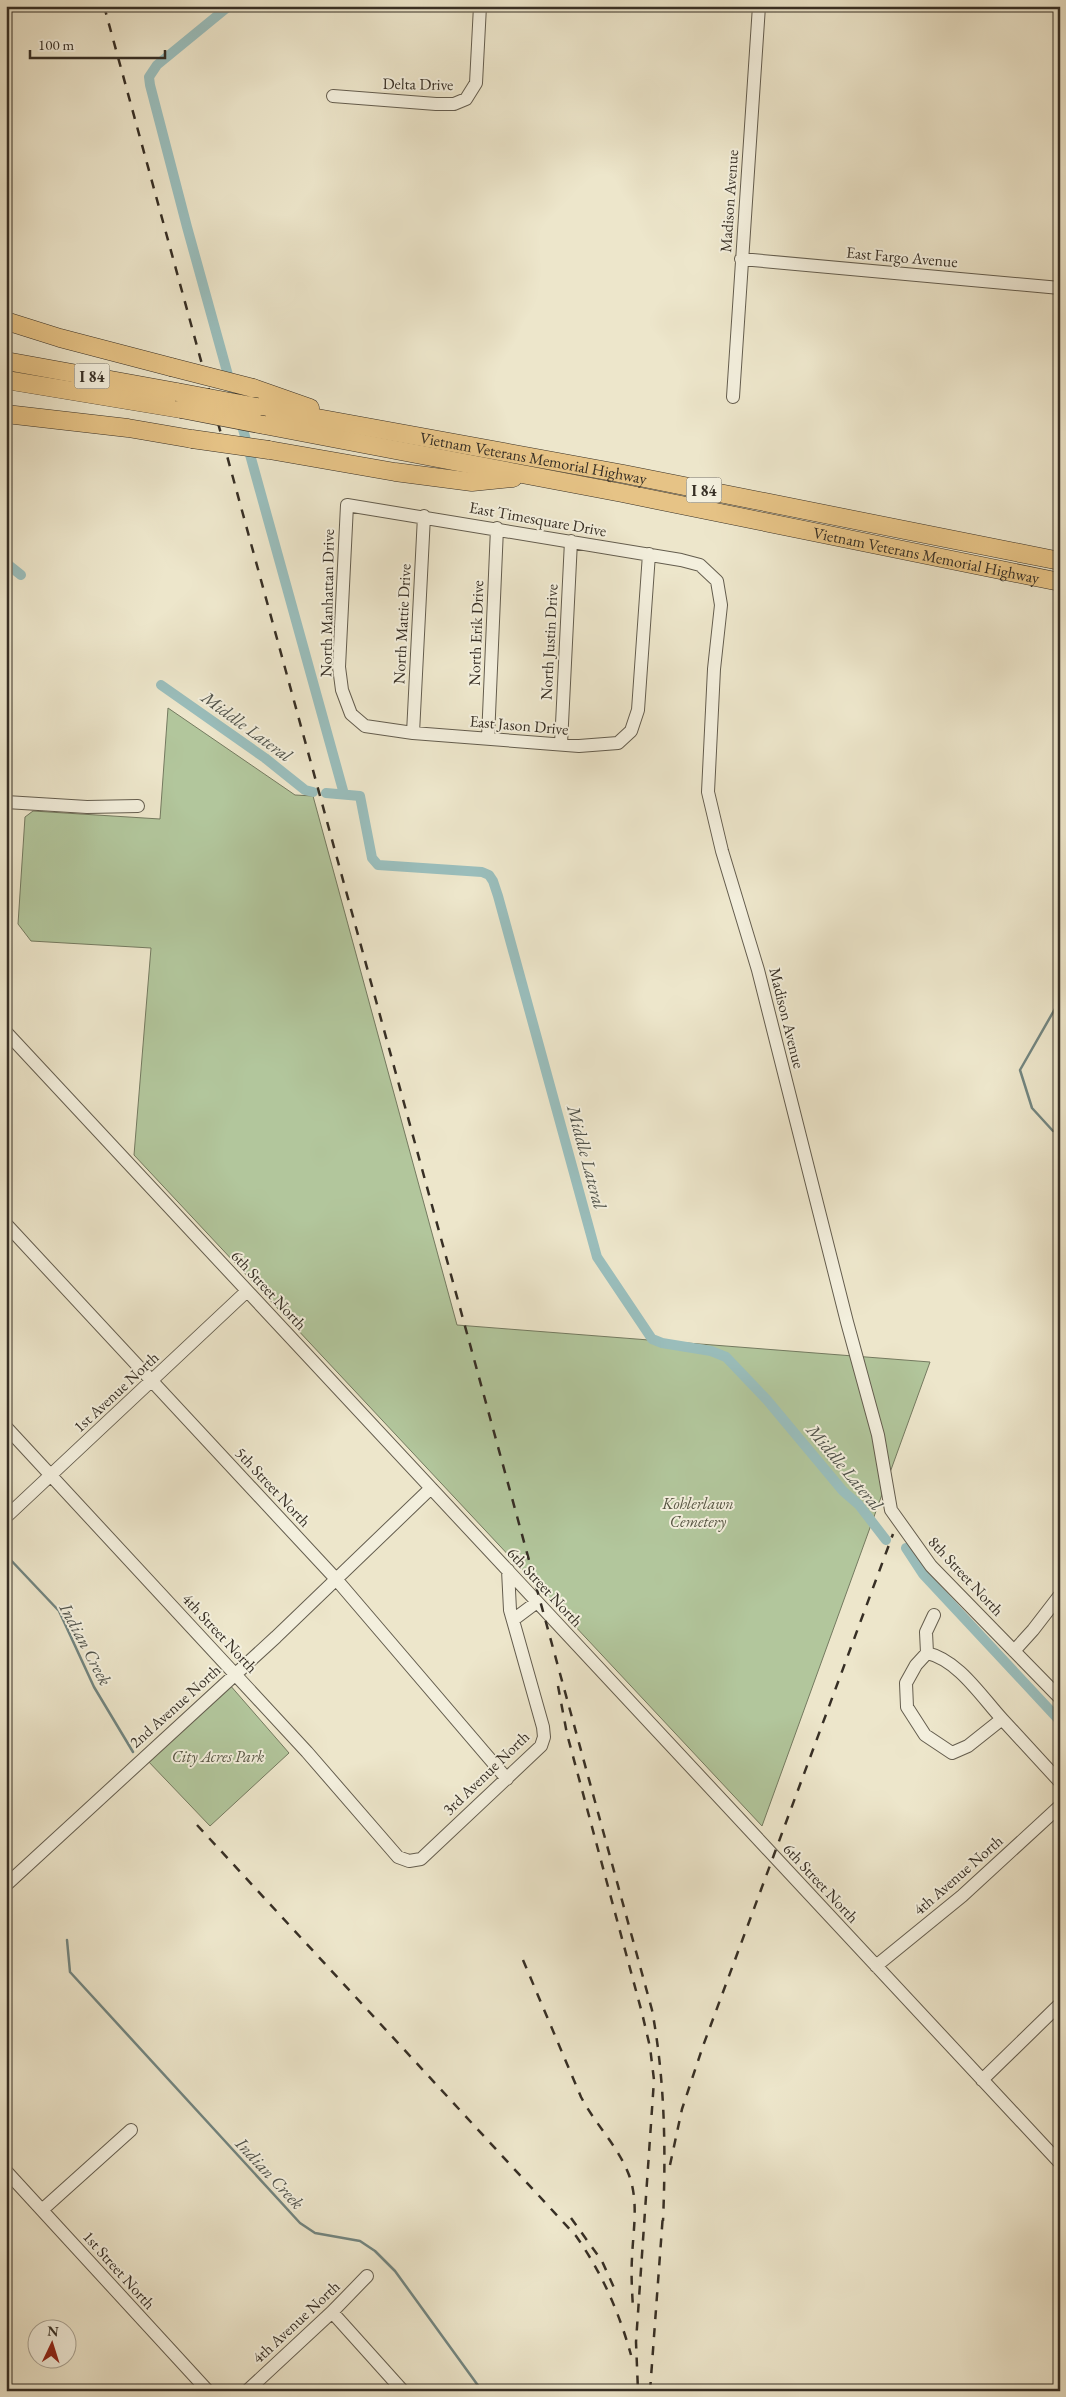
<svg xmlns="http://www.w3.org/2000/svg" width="1066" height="2397" font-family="'EB Garamond',serif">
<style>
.green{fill:#b2c69c;stroke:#747a60}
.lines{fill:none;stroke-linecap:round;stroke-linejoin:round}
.stream{stroke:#728580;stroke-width:2.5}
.canal{stroke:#9abebc;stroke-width:10}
.minor-casing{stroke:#645d4e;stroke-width:14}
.highway-casing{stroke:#372f25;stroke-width:19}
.minor{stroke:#f3efdd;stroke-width:12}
.highway{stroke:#e6c386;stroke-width:18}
.rail{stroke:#372f25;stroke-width:2.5;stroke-dasharray:9 9;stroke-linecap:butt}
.highway-bridge-casing{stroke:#372f25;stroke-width:19;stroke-linecap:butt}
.highway-bridge{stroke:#e6c386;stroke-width:18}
.labels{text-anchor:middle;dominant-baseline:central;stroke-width:4;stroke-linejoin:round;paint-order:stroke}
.shield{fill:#f3efdd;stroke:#6f695c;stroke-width:1}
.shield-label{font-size:15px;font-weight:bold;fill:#372f25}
.street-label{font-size:16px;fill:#372f25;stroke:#f3efdd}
.park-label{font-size:16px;font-style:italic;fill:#565543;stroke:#f3efdd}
.water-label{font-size:18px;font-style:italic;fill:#50534b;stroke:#f3efdd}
</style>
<rect width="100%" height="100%" fill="#ede6cb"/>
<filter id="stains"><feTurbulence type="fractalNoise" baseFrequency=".004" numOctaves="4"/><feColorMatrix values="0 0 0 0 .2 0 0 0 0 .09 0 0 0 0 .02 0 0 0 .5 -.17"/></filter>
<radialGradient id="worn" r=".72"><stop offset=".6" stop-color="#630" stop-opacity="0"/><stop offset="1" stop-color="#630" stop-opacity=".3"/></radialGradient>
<path class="green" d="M168,708l127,87 18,1 144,529 473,37 -168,464 -628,-671 17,-207 -120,-7 -13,-17 7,-107 8,-6 127,8z
M229,1684l60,69 -79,73 -63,-66z"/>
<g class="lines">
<path class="stream" d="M1053,1131l-21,-23 -12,-38 40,-70
M6,1555l53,56 35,76 39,65
M67,1940l3,32 230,251 15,10 45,8 15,10 20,20 87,120"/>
<path class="canal" d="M229,6l-72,59 -8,12 1,8 37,142 157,567
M6,563l15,12
M161,685l104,73 40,32 8,2
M326,793l34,3 12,62 6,7 104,7 7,3 4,6 5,15 99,361 55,82 10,4 49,8 15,6 41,43 76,91 16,14 27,35
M906,1548l17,26 137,147"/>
<g class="minor-casing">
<path id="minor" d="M333,96l103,8h18l12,-5 10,-16 4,-77
M741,259l319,29
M733,397l26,-391
M649,554l-11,156 -7,21 -13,12 -39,3 -166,-13 -48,-7 -14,-12 -9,-24 -3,-23 8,-162 334,55 19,5 17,16 4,24 -7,64 -6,123 14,59 36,119 89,352 31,113 13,75 40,56 129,132
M413,733l11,-217
M488,738l9,-210
M561,744l10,-203
M6,802l81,5 51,-1
M6,1032l1054,1131
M6,1224l330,355 171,200
M6,1427l301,325 91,105 11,4 12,-2 120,-113 3,-9 -1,-10 -33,-117 -2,-40
M6,1517l241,-226
M513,1620l24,-18
M1014,1651l19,-21 27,-35
M927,1653c31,7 54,43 75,66l-34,27 -16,7 -27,-18 -18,-28 -1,-24 10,-18z
M927,1653l-1,-21 8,-17
M1002,1719l58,63
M6,1885l270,-248 155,-149
M876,1966l86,-70 98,-90
M982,2080l78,-76
M6,2171l202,220
M42,2210l89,-80
M332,2312l71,79
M247,2391l85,-79 35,-36"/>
</g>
<g class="highway-casing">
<g id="highway">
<path d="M6,321l54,17 111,29"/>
<path d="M6,361l171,31"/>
<path d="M6,380l175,29"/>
<path d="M253,388l57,20"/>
<path id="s1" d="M257,407l367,67 436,87"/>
<path d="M6,414l122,14 64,11"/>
<path id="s2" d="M264,425l358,68 438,89"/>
<path d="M269,450l126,22 77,10 41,-4"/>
</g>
</g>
<use href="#minor" class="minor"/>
<use href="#highway" class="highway"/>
<path class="rail" d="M104,6l548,2004c13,70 14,140 11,211
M558,1686l9,48 75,279 8,34 4,33 -18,262 2,49
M197,1825l379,411c26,37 43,76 55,119
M523,1960l58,137c14,27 37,49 48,78 10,27 4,56 3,83 -1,17 0,33 1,50
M670,2165l12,-56 21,-63 190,-512
M571,2218l31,43 13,29
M650,2391l13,-177"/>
<g class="highway-bridge-casing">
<path id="highway-bridge" d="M171,367l82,21
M177,392l80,15
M181,409l83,16
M192,439l77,11"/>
</g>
<use href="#highway-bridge" class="highway-bridge"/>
</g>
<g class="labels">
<g class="shield">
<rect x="74.5" y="363.5" width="35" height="25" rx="4"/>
<rect x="686.5" y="477.5" width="35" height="25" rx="4"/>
</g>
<g class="shield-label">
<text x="92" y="376">I 84</text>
<text x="704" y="490">I 84</text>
</g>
<g class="street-label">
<text transform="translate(418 84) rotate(1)">Delta Drive</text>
<text transform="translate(729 201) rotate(-86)">Madison Avenue</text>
<text transform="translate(902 257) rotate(5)">East Fargo Avenue</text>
<text stroke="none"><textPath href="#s1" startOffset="281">Vietnam Veterans Memorial Highway</textPath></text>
<text transform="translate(538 519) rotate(10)">East Timesquare Drive</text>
<text stroke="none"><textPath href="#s2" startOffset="675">Vietnam Veterans Memorial Highway</textPath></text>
<text transform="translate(327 603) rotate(-89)">North Manhattan Drive</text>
<text transform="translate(402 624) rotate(-87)">North Mattie Drive</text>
<text transform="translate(476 633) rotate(-88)">North Erik Drive</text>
<text transform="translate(549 642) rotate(-87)">North Justin Drive</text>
<text transform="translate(519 725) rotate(5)">East Jason Drive</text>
<text transform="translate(787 1018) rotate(76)">Madison Avenue</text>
<text transform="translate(269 1290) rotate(47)">6th Street North</text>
<text transform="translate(116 1392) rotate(-43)">1st Avenue North</text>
<text transform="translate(273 1487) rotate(47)">5th Street North</text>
<text transform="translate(966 1576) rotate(47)">8th Street North</text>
<text transform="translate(545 1587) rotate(47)">6th Street North</text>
<text transform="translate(220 1633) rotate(47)">4th Street North</text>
<text transform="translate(175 1706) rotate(-42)">2nd Avenue North</text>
<text transform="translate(486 1773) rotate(-44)">3rd Avenue North</text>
<text transform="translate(958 1875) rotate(-41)">4th Avenue North</text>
<text transform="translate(821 1883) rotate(47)">6th Street North</text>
<text transform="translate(119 2270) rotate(48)">1st Street North</text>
<text transform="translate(296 2322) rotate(-43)">4th Avenue North</text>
</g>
<g class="park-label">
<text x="698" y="1503">Kohlerlawn<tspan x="698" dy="18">Cemetery</tspan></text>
<text x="218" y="1756">City Acres Park</text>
</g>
<g class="water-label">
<text transform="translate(247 726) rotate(36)">Middle Lateral</text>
<text transform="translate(587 1157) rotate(75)">Middle Lateral</text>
<text transform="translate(845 1467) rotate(50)">Middle Lateral</text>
<text transform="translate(86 1644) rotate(62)">Indian Creek</text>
<text transform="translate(270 2173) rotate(47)">Indian Creek</text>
</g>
</g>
<rect width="1066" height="2397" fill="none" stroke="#ede6cb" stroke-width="25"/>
<rect x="8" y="8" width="1051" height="2382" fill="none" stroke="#372f25" stroke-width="2.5"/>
<rect x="12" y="12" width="1041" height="2372" fill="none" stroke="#372f25"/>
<g transform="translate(52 2344) rotate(4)"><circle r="24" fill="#f3efdd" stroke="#a8a293"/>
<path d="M0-4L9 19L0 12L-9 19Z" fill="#8f2418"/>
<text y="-8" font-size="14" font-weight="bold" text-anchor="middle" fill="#372f25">N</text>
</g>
<path d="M30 50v8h135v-8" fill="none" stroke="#372f25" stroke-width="2.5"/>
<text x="38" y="50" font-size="15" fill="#372f25" stroke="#f3efdd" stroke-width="4" paint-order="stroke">100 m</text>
<rect width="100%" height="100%" filter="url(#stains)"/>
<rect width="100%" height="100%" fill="url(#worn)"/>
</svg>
